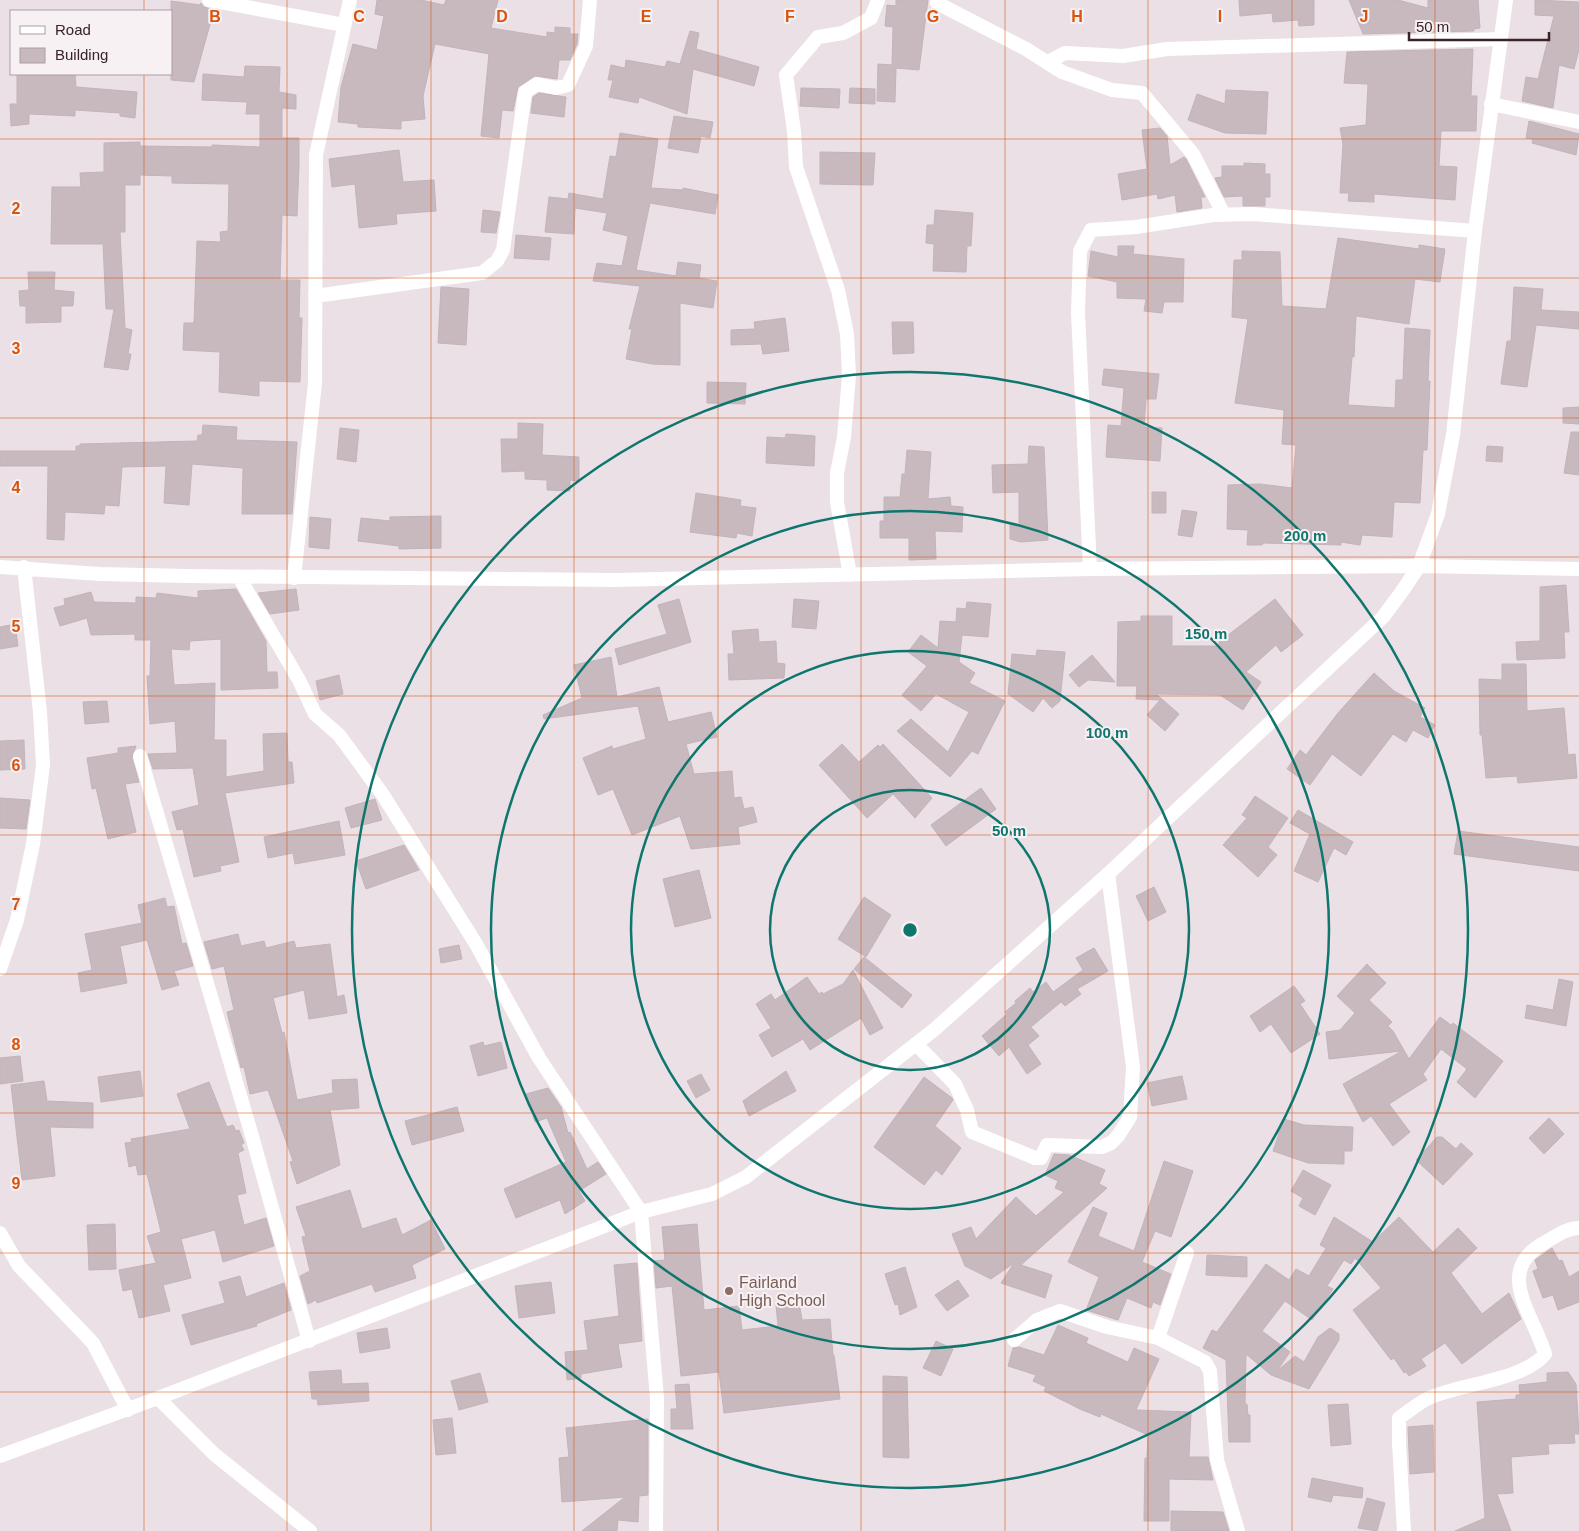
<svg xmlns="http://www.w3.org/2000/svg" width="1579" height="1531" font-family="Helvetica,sans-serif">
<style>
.building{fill:#c8b9bf;stroke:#c3b3bb}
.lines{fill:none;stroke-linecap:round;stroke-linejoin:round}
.minor{stroke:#fff;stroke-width:14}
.tertiary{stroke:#fff;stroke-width:14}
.grid{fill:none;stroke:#d7540f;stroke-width:1;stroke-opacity:0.55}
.ring{fill:none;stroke:#0f766e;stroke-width:2.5}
.education-dot{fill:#8d6e63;stroke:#f7f1f4;stroke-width:2}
.labels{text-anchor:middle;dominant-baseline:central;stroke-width:4;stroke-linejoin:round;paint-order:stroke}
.education-label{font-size:16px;fill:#785e54;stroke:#f7f1f4;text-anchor:start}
.grid-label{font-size:16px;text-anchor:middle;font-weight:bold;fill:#d7540f;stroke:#f7f1f4;stroke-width:4;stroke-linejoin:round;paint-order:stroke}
.centre{fill:#0f766e;stroke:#f7f1f4;stroke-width:2.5}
.ring-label{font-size:15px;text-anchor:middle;font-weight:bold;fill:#0f766e;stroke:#f7f1f4;stroke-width:4;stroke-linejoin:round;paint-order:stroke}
</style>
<rect width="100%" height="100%" fill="#eae0e5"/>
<path class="building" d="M377,0h44l23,5 2,-5h52l-7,28 56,9v-5l8,1v-6l15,1v6h8l-1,10 -7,16h-11l-2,19 -22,-3 -17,11 -5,24 -11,-1 -3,28 -18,-2 8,-82 -54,-10 -12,52 2,23 -24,2v8l-43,-2v-3l-20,-2 3,-35 12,-43 24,6 7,-34 -9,-2z
M896,0h32l-9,70 -23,-2 -1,34 -18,-1 1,-37 14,1 1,-38 -8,-1 2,-21 9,1z
M1239,0h75v25l-15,1 -1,-6 -25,2 -1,-9 -32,3z
M1349,0h49l30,8v-8h50l2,28 -6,1v2l-111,3z
M1535,0l44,2v48l-5,19 -15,-4 -6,43 -31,-7 4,-24 12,2 16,-63 -19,-1z
M171,1l29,4 1,-2 3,4 10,3 -20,72 -23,-2z
M690,31l9,2 -3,16 63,18 -5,19 -61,-17 -6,45 -48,-17 -1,6 -29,-6 4,-17h-5l3,-15 14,3 1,-8 39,7 2,-6 13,3z
M1473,49l-2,47h6l-1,35h-35l-2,35 18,1 -2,33 -81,-6v8l-26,-1 1,-8h-9l3,-49 -3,-16 26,-3 2,-41 -24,-1 3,-31z
M245,66l35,1 -1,25 17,3v14l-14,-1v30h17v27l-2,51 -15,-1 -2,65h20l-1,38h3l-2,64 -41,-1v15l-40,-4 1,-40 -37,-2 1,-27h10l3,-82 24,1 -1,-10 8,-1 1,-47 -57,-1v-7l-32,-1v10h-15v47h-5l5,96 7,2 -4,24h3l-3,16 -24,-3 10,-58h-8l-3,-65h-52l1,-57h29l-1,-14 24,-1v-29l36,-1v4l72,1v-2l48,2v-33h-14l1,-12 -45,-2 1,-26 41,3z
M17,74h58l1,13 61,5 -2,26 -15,-2v-3l-45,-3v6l-46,-2v10l-18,2 -1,-22h7z
M801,88l39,1 -1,19 -39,-2z
M850,88l25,1v15l-26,-1z
M1226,90l42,2 -2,42 -41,-1 -37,-13 9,-26 28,10z
M539,93l27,4 -2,20 -33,-4 2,-16z
M674,116l39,6 -3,16 -9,-2 -3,17 -30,-5z
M1529,121l50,13 -3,21 -44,-12 1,-4 -7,-1z
M1160,128l7,8 3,29 14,-8 2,2 19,38h-4l1,11 -25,4 -2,-17 -17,4 -1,-5 -35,6 -4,-26 29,-5 -5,-39z
M620,133l38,6 -7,49 32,2v-2l35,7 -3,19 -65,-11 -14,67 40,6 2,-14 23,3 -2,13 18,3 -4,27 -33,-5v62l-28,-1 -26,-5 6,-30h-3l11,-43 -47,-5 4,-18 25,3 6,-30 -25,-6 4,-17 -32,-5 -1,26 -29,-2 4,-35 19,2 1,-6 34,6 7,-43 6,1z
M399,150l4,32 31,-2 2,31 -40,3 1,10 -38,4 -4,-44 -23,3 -3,-28z
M820,152l55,1 -2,32 -53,-1z
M1244,163l21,1v10h5v23h-5v9h-22v-10l-19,1 -9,-19 7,-1v-11h22z
M483,210l17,2 -4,21 -15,-1z
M935,210l38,3 -2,33h-4l-1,26 -33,-1 1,-27 -8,-1 1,-18h7z
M516,235l35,3 -2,22 -35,-2z
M1338,238l81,11v-4l26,4 -5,33 -25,-3 -6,45 -53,-8 -2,41h-2l-4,48 47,3 1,-28h7l2,-52 25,2 -2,51h2l-3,69h-4l-3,53 -26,-1 -2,35 -30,-2 -2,10 -19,-3v3l-78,-2 -1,2h-15l1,-15 -21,-1 1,-44 32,-1 32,4 4,-43 -14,-1 2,-34 -49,-7 13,-84 -16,-2 2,-57h8v-9l38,1 2,54 44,3z
M1118,246h16l-1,8 51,5 -1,43h-19l-2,11 -18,-2 2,-12 -29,-1v-16l-29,-6 3,-25 27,6z
M28,272h27l-1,18 20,2 -1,14h-12v16l-35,1v-17h-6l-1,-15 10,-1z
M441,287l28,2 -3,56 -28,-2z
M1514,287l29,2 -2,21 38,2v17l-43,-4 -9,62 -26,-3 6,-43h4z
M785,318l4,33 -26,3 -2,-10 -30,1v-15l24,-1 -1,-7z
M892,322h21l1,31 -21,1z
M1104,369l55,5 -3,25h-10l-2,28 18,1 -2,33 -54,-4 2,-32 13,1 3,-38 -22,-3z
M707,382l39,1 -1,21 -38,-1z
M1579,407v17l-16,-1v-15z
M518,423l25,1 -1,31 37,2v24l-9,-1v11l-23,-1v-10l-22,-1v-8l-23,1 -1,-33h17z
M203,425l34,2 -1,13 61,2 -5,72h-50l1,-46 -51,-4 -3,41 -25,-2 2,-37 -44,1 -3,39 -14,-1 -1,9 -39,-2 -1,28 -17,-1 1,-73h-48v-15h76v-5h4v-2l117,-3 1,-6h4z
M340,428l19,2 -3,32 -19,-3z
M1571,432h8v43l-15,-2z
M786,434l29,2 -1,30 -48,-3 1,-26 18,1z
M1029,446l15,1 4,93 -27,2 -11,-3v-14l9,1v-34l-26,1 -1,-28 36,-1z
M1487,446l16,1 -1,15 -16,-1z
M907,450l24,2 -3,47 22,-2 1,9 12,1 -1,25 -27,-1 1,28 -27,1v-22h-29v-17h4v-24h16l2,-23h3z
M1152,492h14v21h-14z
M696,493l45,7 -1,6 16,2 -4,28 -15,-3 -1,5 -46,-6z
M1182,510l15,2 -5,25 -14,-2z
M441,516v32l-42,1v-3l-41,-5 3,-23 29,3v-4z
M310,517l21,2 -2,30 -20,-2z
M1566,585l3,47h-5l1,26 -48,2 -1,-18 24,-1v-54z
M236,589l30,52 1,31h10l1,16 -57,2v-51l-31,2 -1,9 -18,-1 3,36 41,-2 -1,57h12v37l38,-6 -1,-37 24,-1 1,29h4l2,21 -69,10 14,69 -19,4 1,5 -27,6 -11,-48 -6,1 -5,-18 27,-7 -6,-37 -40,1 -5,-15 29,-1 -2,-32 -25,3 -3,-48h3l1,-36h-16v-6l-44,1 -4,-17 -27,8 -6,-18 11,-3 -1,-6 27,-7 3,10 42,1v-6l20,1 1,-5 41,5v-7z
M296,589l3,21 -29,4 -12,-21z
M679,599l12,43 -72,23 -4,-16 52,-15 -9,-29z
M794,599l25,2 -3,28 -24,-2z
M1275,599l28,36 -22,17 -5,-7 -30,27 15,10 -18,28 -23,-15 -64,-1 23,20 -14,17 -18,-16 13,-15 -24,-1 1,-13h-20l1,-64 23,-1v-5h31v30h47v-4z
M967,602l24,2 -3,33 -26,-2 -3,27 16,11 -6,10 36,18 -27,53 -6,-3 -22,26 -53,-46 14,-12 37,33 21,-40 -33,-18 -15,17 -19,-16 25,-29 -19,-14 13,-17 17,13 2,-27 16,1 1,-14 9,1z
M15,624l3,22 -18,3v-22z
M758,629l1,13 17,-1 1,22 8,1 -1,14 -55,2 -1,-26h6l-2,-23z
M1037,650l28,2 -5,49 -8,7 -9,-10 -10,14 -25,-18 4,-40 24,2z
M1092,655l23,27 -27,-2 -9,7 -10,-12z
M611,657l6,40 42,-10 9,35 43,-10 6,25 -31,7 8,30 38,-3 2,27 7,-1 3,12 9,-2 4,15 -19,5 2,17 -49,5 -11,-33 -48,19 -19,-46 -15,6 -15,-37 29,-12 1,3 33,-10 -8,-33 -94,13 -1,-4 39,-17 -8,-33z
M1502,664h24l1,47 37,-3 4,47 7,-1 2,24 -59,5 -1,-7 -31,2 -4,-43h-2l-1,-56 23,1z
M1374,673l20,18 31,17 -5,9 15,8 -7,13 -15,-8 -7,12 -13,-8 -32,42 -29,-22 -22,31 -23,-16 13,-19 6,5 32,-42z
M339,675l4,19 -23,6 -4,-19z
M107,701l2,21 -24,2 -2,-22z
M24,740l1,29 -25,1v-29z
M842,744l17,18 19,-17 2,2 3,-3 49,54 -17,20 -22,-24 -26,24 -48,-53z
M136,746l-4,12 7,24 -14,2 11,48 -28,7 -12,-51 -4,1 -5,-31 31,-5v-5z
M981,788l15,21 -50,37 -15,-21z
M1255,796l33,22 -20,29 9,8 -19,22 -35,-32 24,-27 -5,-3z
M0,798l30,2 -4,29 -26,-1z
M375,799l7,21 -31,8 -6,-20z
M1298,810l55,32 -7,13 -12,-7 -16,34 -24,-11 16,-37 -20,-11z
M339,821l6,34 -50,9 -2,-11 -25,5 -4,-21z
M1458,831l121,16v24l-125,-17z
M404,845l15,25 -53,19 -10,-28z
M699,870l12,48 -36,9 -12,-48z
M1154,887l12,25 -18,9 -12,-25z
M864,897l27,18 -25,42 -28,-18z
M165,898l2,9 7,-1 8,38 4,-1 7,23 -19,5 5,14 -17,5 -15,-50 -27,6 7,37 -46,9 -3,-19 14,-3 -7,-36 57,-11 -4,-18z
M238,934l3,12 23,-5 2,7 28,-7 2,7 34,-4 7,53 7,-2 3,18 -38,6 -5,-29 -31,8 9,35 2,-1 13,68 36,-7 -1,-13 25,-1 2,29 -29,2 10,55 -43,19 -7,-22 3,-1 -25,-71 -18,4 -6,-27 -3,1 -14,-56 7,-2 -10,-44 -12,3 -8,-27z
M459,945l3,14 -21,4 -2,-14z
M1094,948l14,23 -31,18 4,5 -16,12 -6,-6 2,2 -30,25 8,9 -11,9 13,19 -14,10 -18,-27 -10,9 -17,-20 25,-22 -2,-2 11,-9 -1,-2 15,-13 3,4 13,-10 7,10 30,-22 -7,-12z
M864,957l48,38 -10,13 -48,-39z
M1367,964l19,19 -17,17 23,22 -4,4 5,5 16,28 31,-42 11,8 2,-2 50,38 -28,37 -18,-16 10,-13 -26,-20 -18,25 4,6 -38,24 21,28 -17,14 -22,-30 -8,6 -20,-38 59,-33 -73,8 -3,-27 14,-2 15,-17 -18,-17z
M853,970l30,58 -13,7 -9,-17 -51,32 -7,-11 -31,18 -13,-22 12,-7 -15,-24 15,-10 4,6 32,-23 12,17 3,-2 1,2 20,-10z
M1559,979l14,3 -7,44 -41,-8 2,-13 26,5z
M1294,986l11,15 -5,3 20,30 -29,19 -20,-29 -11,8 -10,-16z
M483,1042l1,4 17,-4 6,26 -29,8 -8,-30z
M20,1056l3,25 -23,3v-26z
M140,1071l3,25 -42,6 -3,-25z
M786,1071l10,20 -47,25 -6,-15z
M701,1074l9,16 -14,8 -9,-17z
M1182,1076l5,23 -35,7 -5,-23z
M924,1077l28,21 1,2 -18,26 26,22 -19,27 -6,-5 -12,15 -50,-38z
M44,1081l3,20 46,2v25l-43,-1 5,49 -33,4 -11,-95z
M209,1082l18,45 6,-2 3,6 3,-1 5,13 -3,2 3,5 -6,3 8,40 -9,2 7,30 22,-7 8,28 -51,16 -8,-32 -34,9 10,39 -28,7 7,26 -31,7 -7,-29 -9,2 -4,-21 37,-7 -9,-27 14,-4 -14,-58 -9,1 -2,-10 -7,2 -4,-24 7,-1 -1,-3 59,-10 -13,-35z
M548,1088l13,19 7,26 2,-1 17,37 11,-7 8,12 -27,17 6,10 -20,13 -5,-14 -44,18 -12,-29 62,-27 -19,-44 -12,4 -9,-28z
M457,1107l7,24 -52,14 -7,-24z
M1549,1118l15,16 -20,20 -15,-16z
M1284,1119l20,6 49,2 -1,24h-8v13l-36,-1 -35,-12z
M1437,1137h5l14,12 5,-6 12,11 -30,31 -27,-25z
M1054,1154l15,1 36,15 -6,14 8,4 -86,77 31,10 -7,23 -44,-15 13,-20 -23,16 -26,-13 -13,-32 19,-7 5,12 40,-42 20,19 28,-24 -9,-4 3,-7 -13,-6z
M1164,1161l29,10 -22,66 -16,-6 -13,31 29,12 -11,31 -7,-3 -2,6 -24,-10 -9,22 -32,-10 13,-33 -31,-15 25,-55 14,6 -9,23 36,15z
M1303,1170l28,15 -16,30 -16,-9 4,-8 -12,-7z
M350,1190l12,39 34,-11 6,17 29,-15 14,29 -33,16 4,13 -41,14 -3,-8 -55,19 -1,-3 -8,4 -8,-28 10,-5 -8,-34 4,-1 -10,-29z
M1334,1217l39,25 26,-25 34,35 25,-24 19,20 -26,25 31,41 27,-21 12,26 -59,45 -17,-21 -24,16 5,7 -17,10 -3,-4 -2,1 -10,-15 -3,2 -38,-50 28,-22 -26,-30 -4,6 -7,-4 -17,26 6,3 -21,31 -27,-19 -23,30 28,21 -13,19 18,-15 9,6 14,-25 12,-9 9,6v6l-30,49 -38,-14 -25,-21 -1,50h2l1,11h2v27h-21l-3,-82 -23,-12 9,-18 5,2 49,-68 23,16 7,-11 13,7 17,-28 -6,-3z
M115,1224l1,45 -27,1 -2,-45z
M697,1224l7,86 35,-4 3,24 36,-4 -2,-21 23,-3 3,18 28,-1 3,36h1l6,44 -116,14 -5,-41 -38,4 -9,-90 -16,2 -2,-27 11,-1 -3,-33z
M1552,1248l7,13 3,-1 7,17 10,-6v31l-21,8 -5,-15 -10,3 -10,-27 5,-2 -3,-9z
M1207,1255l40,2v20l-41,-2z
M637,1263l5,78 -24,3 4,23 -41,7v4l-14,2 -2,-28 23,-2 -4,-29 35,-5 -5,-51z
M905,1267l12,40 -17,8 -2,-11 -3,1 -10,-31z
M240,1276l6,21 38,-14 7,27 -35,14 1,2 -66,19 -9,-30 43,-12 -6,-21z
M958,1280l11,16 -22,15 -12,-16z
M551,1282l4,31 -36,5 -4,-32z
M1058,1325l30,13 -2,5 42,19 6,-14 25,11 -23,51 55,2 -2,45h19l5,23 -44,-1v42h-25l1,-63h2l1,-23 -47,-21 -1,3 -18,-7 -38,-19 2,-4 -13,-6 3,-6 -28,-9 5,-18 6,-1 25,8z
M387,1328l3,20 -30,5 -3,-20z
M936,1341l17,8 -12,27 -18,-8z
M341,1370l1,14 26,-1 1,18 -51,4 -1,-6h-5l-3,-27z
M1568,1372l8,12 3,50h-5l1,9 -27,1 1,10 -38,3 2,36 -16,1 14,37h-56l30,-13 -8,-116 39,-3v-4h4l-1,-10 28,-3v-9z
M480,1373l8,29 -29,8 -8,-29z
M883,1376l24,1 2,81 -26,-1z
M689,1384l4,45h-22v-20h6l-2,-24z
M1348,1404l3,40 -20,2 -3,-41z
M452,1418l4,35 -20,2 -3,-35z
M648,1419v76l-9,1 -1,26 -20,-2 -1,11h-35l43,-34 -63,5 -3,-44 10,-1 -3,-29z
M1433,1425l1,47 -24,2 -2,-47z
M1312,1478l51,10 -1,10 -29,-3 -2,7 -23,-5z
M1367,1498l18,5 -8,28 -19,-3z
M1171,1511l52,1 6,19h-58z"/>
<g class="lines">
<path class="minor" d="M209,0l135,25
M937,3l89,46 36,23 50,18 30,3 51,61 31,61
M1048,62l17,-9 58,3 44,-7 334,-10
M1491,104l88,18
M315,296l167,-23 15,-12 6,-11 22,-158 12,-8 19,4 12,-3 18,-39 4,-46
M0,567l100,7 87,2 429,4 474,-11 329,-3 160,3
M1090,569l-12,-256 2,-62 11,-21 45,-3 77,-12 40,-1 222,17
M850,575l-13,-73v-29l7,-36 5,-61 -2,-42 -9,-44 -42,-123 -2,-36 -8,-56 32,-38 25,-4 28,-15 7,-18
M239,577l60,103 16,34 24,21 44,60 93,149 63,114 102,154 16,186 -1,133
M294,578l21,-195 1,-228 34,-155
M140,756l112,380 57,205
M0,969l17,-49 16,-76 10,-79 -3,-53 -16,-145
M916,1044l39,40 12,26 5,22 63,26h6l6,-13 55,2 9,-4 7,-7 12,-19 3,-50 -25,-193
M0,1233l19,33 74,77 35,67
M1187,1253l-29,85 47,24 5,9 7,89 21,71
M1014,1340l23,-20 23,-9 47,16 51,11
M158,1398l56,56 96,77
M1404,1531l-5,-88v-25c9,-6 17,-13 26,-18 32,-17 97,-18 120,-46 -11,-39 -52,-83 -1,-111 11,-6 22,-15 35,-15"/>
<path class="tertiary" d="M0,1456l158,-58 483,-186 71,-18 34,-17 189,-148 173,-155 275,-257 20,-27 16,-24 19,-52 15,-79 22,-204 31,-231"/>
</g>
<path class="grid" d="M144,0v11M287,0v1531M431,0v1531M574,0v1531M718,0v1531M861,0v1531M1005,0v1531M1148,0v1531M1292,0v1531M1435,0v1531M144,74v1457M0,139h1579M0,278h1579M0,418h1579M0,557h1579M0,696h1579M0,835h1579M0,974h1579M0,1113h1579M0,1253h1579M0,1392h1579"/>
<g class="ring">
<circle cx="910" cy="930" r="140"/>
<circle cx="910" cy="930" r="279"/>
<circle cx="910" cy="930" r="419"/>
<circle cx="910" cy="930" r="558"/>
</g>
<circle class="education-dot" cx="729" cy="1291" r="5"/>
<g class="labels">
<g class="education-label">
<text x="739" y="1282">Fairland<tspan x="739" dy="18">High School</tspan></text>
</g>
</g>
<g class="grid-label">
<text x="215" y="22">B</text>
<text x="359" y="22">C</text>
<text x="502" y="22">D</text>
<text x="646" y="22">E</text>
<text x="790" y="22">F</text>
<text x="933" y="22">G</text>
<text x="1077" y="22">H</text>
<text x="1220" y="22">I</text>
<text x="1364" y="22">J</text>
<text x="16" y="214">2</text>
<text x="16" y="354">3</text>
<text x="16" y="493">4</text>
<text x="16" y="632">5</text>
<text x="16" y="771">6</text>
<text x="16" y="910">7</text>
<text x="16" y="1050">8</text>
<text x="16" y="1189">9</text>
</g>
<circle cx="910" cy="930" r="8" class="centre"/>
<g class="ring-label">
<text x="1305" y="541">200 m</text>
<text x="1206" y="639">150 m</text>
<text x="1107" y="738">100 m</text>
<text x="1009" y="836">50 m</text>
</g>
<rect x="10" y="10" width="162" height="65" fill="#f7f1f4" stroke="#ab9ea3"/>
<rect x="20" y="26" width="25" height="8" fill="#ffffff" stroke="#ab9ea3"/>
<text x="55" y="35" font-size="15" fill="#3a2229">Road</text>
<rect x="20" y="48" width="25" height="15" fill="#c8b9bf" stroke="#ab9ea3"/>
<text x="55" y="60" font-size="15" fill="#3a2229">Building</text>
<path d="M1409 32v8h140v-8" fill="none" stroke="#3a2229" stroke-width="2.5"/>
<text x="1416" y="32" font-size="15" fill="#3a2229" stroke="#f7f1f4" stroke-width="4" paint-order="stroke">50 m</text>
</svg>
